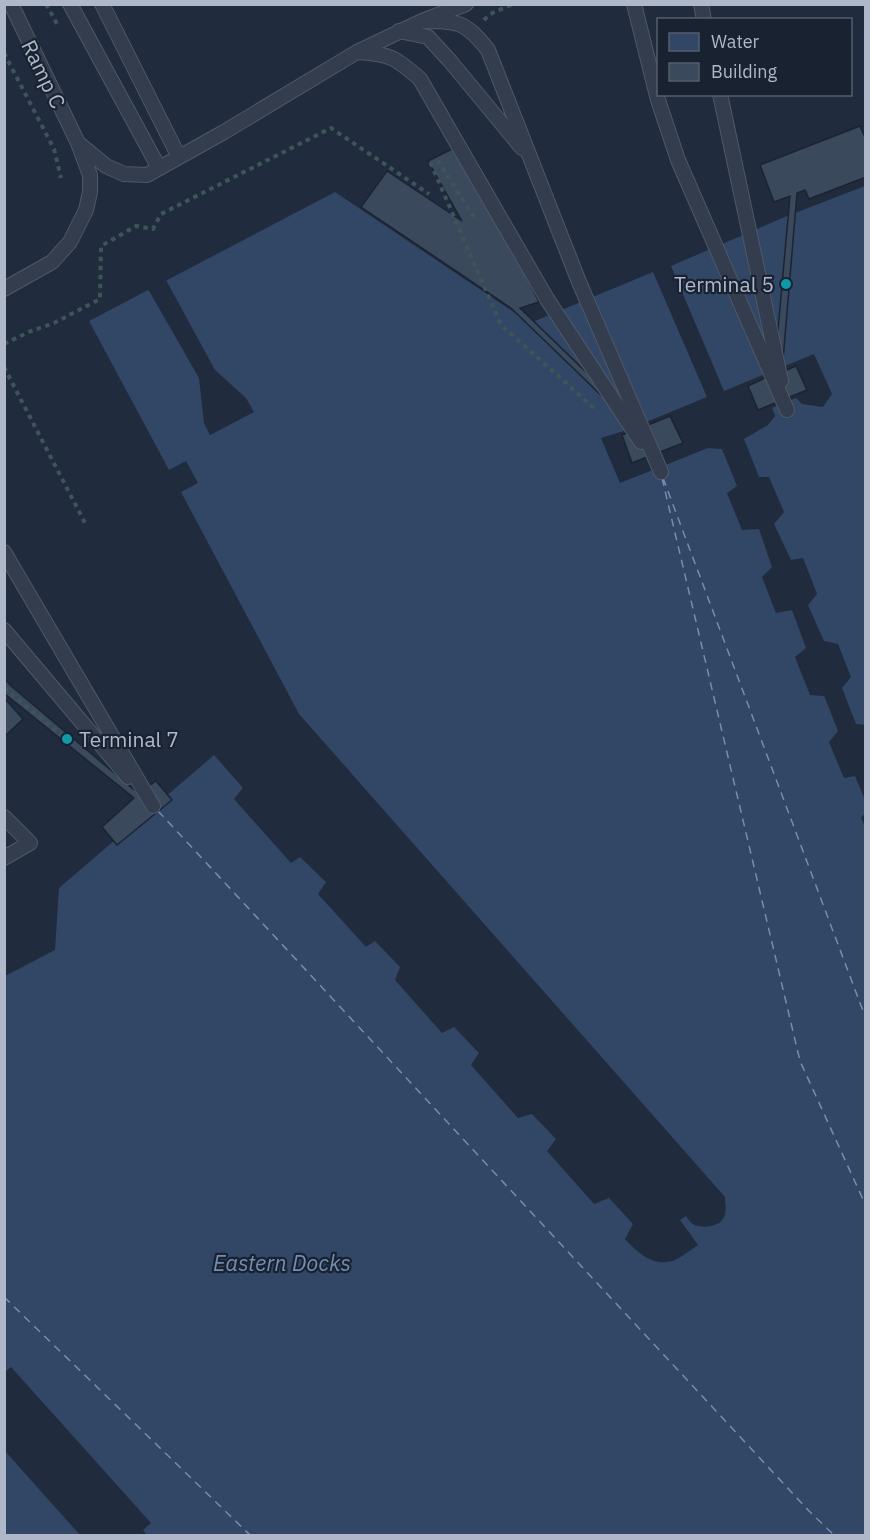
<svg xmlns="http://www.w3.org/2000/svg" width="870" height="1540" font-family="'IBM Plex Sans',sans-serif">
<style>
.water{fill:#324666}
.pier{fill:#202b3d}
.lines{fill:none;stroke-linecap:round;stroke-linejoin:round}
.ferry{stroke:#748db3;stroke-width:1.5;stroke-dasharray:8 6;stroke-linecap:butt}
.building{fill:#3b495d;stroke:#1b2433;stroke-width:1.5}
.lane-casing{stroke:#4f5867;stroke-width:16}
.path{stroke:#3d5558;stroke-width:4;stroke-dasharray:4.5 4.5;stroke-linecap:butt}
.lane{stroke:#343d4d;stroke-width:14}
.culture-dot{fill:#0f9aa8;stroke:#192231;stroke-width:2}
.labels{text-anchor:middle;dominant-baseline:central;stroke-width:4.5;stroke-linejoin:round;paint-order:stroke}
.street-label{font-size:21px;fill:#afb8c9;stroke:#192231}
.poi-label{font-size:21px;fill:#afb8c9;stroke:#192231;text-anchor:end}
.water-label{font-size:22px;font-style:italic;fill:#748db3;stroke:#192231}
</style>
<rect width="100%" height="100%" fill="#202b3d"/>
<path class="water" d="M865,186v539l-9,-1 -14,-36 9,-11 -13,-33 -14,-3 -16,-36 9,-11 -14,-36 -12,2 -17,-36 10,-12 -15,-35h-10l-15,-38 24,-14 7,-9 -3,-8 24,-10 6,6 21,3 9,-13 -18,-40 -90,37 -53,-125 116,-50z
M335,192l195,131 123,-51 54,125 -80,33 -26,8 19,45 88,-35 14,1 15,37 -10,7 15,37 17,-1 13,38 -10,10 14,36 16,-3 14,38 -11,9 15,38 14,1 1,2 13,33 -9,11 15,36 11,-2 10,24v13l-4,5 5,11 -1,706h-718l-4,-5 8,-7 -140,-156 -6,5v-396l50,-26 4,-62 155,-133 29,33 -9,11 57,64 9,-6 26,25 -8,12 48,53 9,-6 25,26 -5,13 47,53 12,-6 25,26 -8,12 47,53 14,-4 24,25 -9,12 47,53 15,-6 24,26 -8,15c12,13 28,28 47,22 9,-3 18,-11 26,-16l-18,-25 6,-4c2,3 4,6 7,8 8,5 27,3 31,-7 3,-6 1,-14 1,-20l-426,-483 -118,-222 17,-9 -12,-22 -17,9 -80,-149z
M5,1451l75,84h-75z"/>
<path class="pier" d="M166,280l49,90 31,28 8,14 -44,23 -6,-12 -5,-45 -51,-89z"/>
<g class="lines">
<path class="ferry" d="M662,478l138,583 66,145
M663,478l203,541
M158,811l651,700 26,25
M4,1297l247,239"/>
</g>
<path class="building" d="M860,126l6,14v37l-57,22 -4,-9 -8,3 -15,179 14,-6 11,24 -49,20 -10,-24 26,-12 16,-178 -16,6 -14,-37z
M452,149l65,103 8,22 14,28 -19,6 123,119 27,-11 13,27 -51,20 -10,-28 15,-5 -126,-122 -150,-101 26,-36 75,50 -34,-60z
M4,678l7,8 127,107 18,-12 16,19 -55,45 -15,-18 32,-29 -128,-103 -2,1z
M7,701l16,18 -19,18v-34z"/>
<g class="lines">
<g class="lane-casing">
<path id="lane" d="M70,4l89,164
M102,4l77,153
M634,4l24,96 20,60 109,250
M701,4l3,16
M422,21c36,0 43,0 66,29l91,232 82,190
M399,31l29,6 22,24 72,87
M357,52c33,2 38,5 63,27l127,220 94,143
M720,94l61,287
M78,143l28,23 18,8 23,1 77,-43 133,-80 65,-31 44,-17
M4,289l48,-27 18,-20 16,-32 4,-18v-17l-12,-32 -67,-139
M4,552l149,254
M4,630l124,147
M4,817l26,26 -26,15"/>
</g>
<path class="path" d="M46,4l11,20
M484,20l6,-6 23,-10
M4,53l50,96 7,29
M474,217l-35,-55 -8,2 70,161 94,84
M4,344l27,-13 23,-8 46,-24 1,-53 35,-20 17,3 8,-15 170,-86 98,66
M4,367l81,156
M4,688l70,57"/>
<use href="#lane" class="lane"/>
</g>
<g class="culture-dot">
<circle cx="786" cy="284" r="6"/>
<circle cx="67" cy="739" r="6"/>
</g>
<g class="labels">
<g class="street-label">
<text transform="translate(44 74) rotate(64)">Ramp C</text>
</g>
<g class="poi-label">
<text x="774" y="284">Terminal 5</text>
<text x="79" y="739" text-anchor="start">Terminal 7</text>
</g>
<g class="water-label">
<text x="282" y="1262">Eastern Docks</text>
</g>
</g>
<rect width="870" height="1540" fill="none" stroke="#afb8c9" stroke-width="12"/>
<rect x="657" y="18" width="195" height="78" fill="#192231" stroke="#555e6e" stroke-width="1.5"/>
<rect x="669" y="33" width="30" height="18" fill="#324666" stroke="#555e6e" stroke-width="1.5"/>
<text x="711" y="48" font-size="18" fill="#afb8c9">Water</text>
<rect x="669" y="63" width="30" height="18" fill="#3b495d" stroke="#555e6e" stroke-width="1.5"/>
<text x="711" y="78" font-size="18" fill="#afb8c9">Building</text>
</svg>
